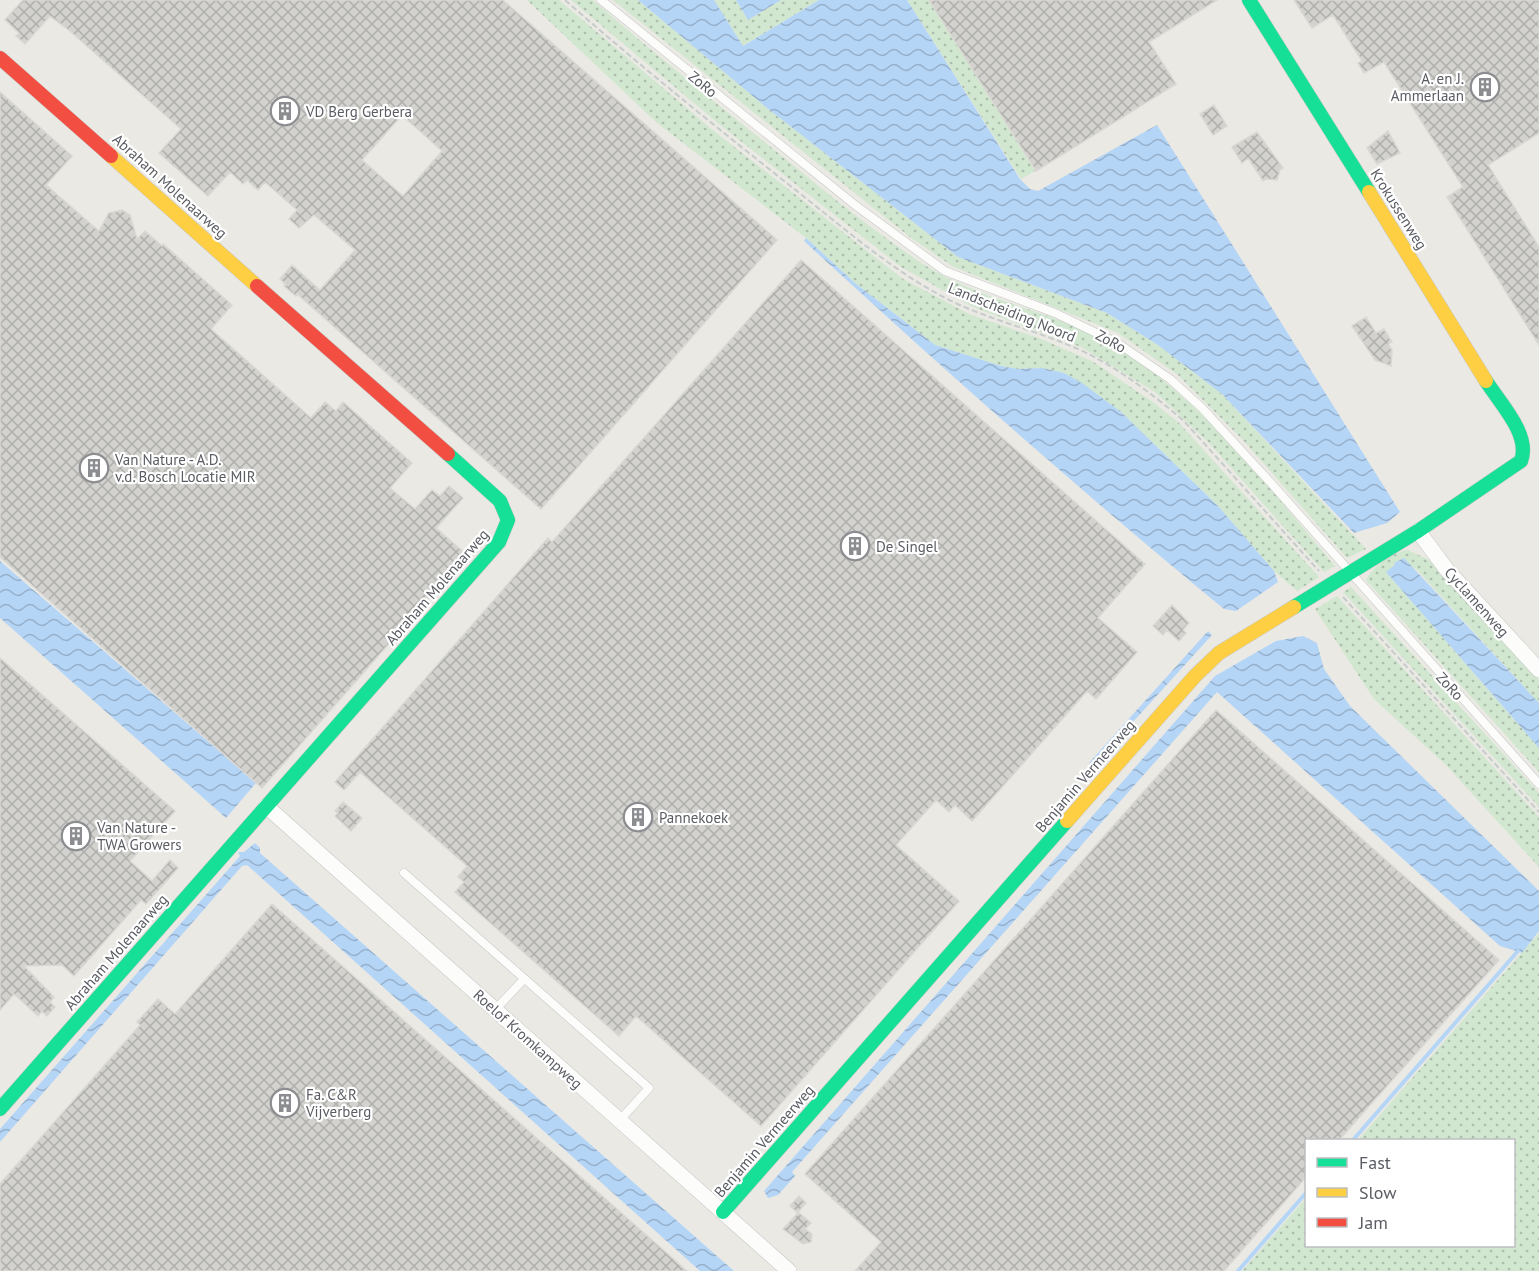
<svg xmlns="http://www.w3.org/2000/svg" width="1539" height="1271" font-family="'PT Sans',sans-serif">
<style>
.grass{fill:url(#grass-dots)}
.water{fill:url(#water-waves)}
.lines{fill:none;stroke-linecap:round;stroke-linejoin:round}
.stream{stroke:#b5d5f7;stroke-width:4}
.building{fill:url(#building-cross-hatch);stroke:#d9d8d3;stroke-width:1.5;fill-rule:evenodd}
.lane-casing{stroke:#c6c6c4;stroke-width:9}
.street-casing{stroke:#c6c6c4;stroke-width:16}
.fast-casing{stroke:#c6c7c6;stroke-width:15}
.slow-casing{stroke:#c6c7c6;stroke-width:15}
.jam-casing{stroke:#c6c7c6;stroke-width:15}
.path{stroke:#c6ccca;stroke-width:2;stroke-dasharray:6 3;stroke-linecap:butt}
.lane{stroke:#fcfcfb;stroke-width:8}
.street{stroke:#fcfcfb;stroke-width:15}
.fast{stroke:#16e098;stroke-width:14}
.slow{stroke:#ffcf43;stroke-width:14}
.jam{stroke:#f24e42;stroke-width:14}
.labels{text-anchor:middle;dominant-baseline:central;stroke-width:4.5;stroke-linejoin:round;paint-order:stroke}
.poi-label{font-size:15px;fill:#595c62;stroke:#fff;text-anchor:start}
.street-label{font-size:15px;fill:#595c62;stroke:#fff}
</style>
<defs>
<pattern id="grass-dots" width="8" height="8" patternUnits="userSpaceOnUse" patternTransform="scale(1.5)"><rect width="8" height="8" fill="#d1e7d0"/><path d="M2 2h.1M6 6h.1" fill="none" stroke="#adbeac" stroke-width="1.8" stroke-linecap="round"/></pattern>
<pattern id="water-waves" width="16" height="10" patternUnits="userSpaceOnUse" patternTransform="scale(1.5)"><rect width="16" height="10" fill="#b5d5f7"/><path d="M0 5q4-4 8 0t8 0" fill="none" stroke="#96b0cb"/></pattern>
<pattern id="building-cross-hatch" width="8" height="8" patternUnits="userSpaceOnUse" patternTransform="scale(1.5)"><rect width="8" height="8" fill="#d3d2cf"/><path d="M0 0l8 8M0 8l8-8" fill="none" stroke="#aeaeab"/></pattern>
</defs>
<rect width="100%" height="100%" fill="#eae9e4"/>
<path class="grass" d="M527,0h32l155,131 189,148 66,35 72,25 51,22 61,41 27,22 139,153 -22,14 -23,-20 -55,-64 -98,-95 -57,-39 -22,-5 -24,1 -17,-3 -66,-21 -80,-62 -49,-45 -150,-116z
M571,0h22c58,51 119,100 179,148 49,40 98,81 151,116 52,34 116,44 171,71 98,49 171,149 241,231l-11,6 -115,-129 -54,-51 -74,-45 -108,-40 -72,-40 -182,-143z
M613,0h25l129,108 191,149 149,56 51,32 64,49 144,155 -19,9 -104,-118 -66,-66 -59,-41 -166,-67 -42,-29z
M714,0h22l12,20 33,-20h38l-76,46z
M907,0h23l105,171 -14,8z
M1408,550l21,10 110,120v23l-121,-132 -13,-10 -19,11 153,176v24l-173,-192c7,-14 27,-28 42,-30z
M1351,587l188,206v14l-196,-215z
M1337,596l202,221v50l-94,-103 -71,-65 -59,-90z
M1539,933v338h-297l64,-73v48h208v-106h-156z"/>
<path class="water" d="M638,0h76l29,46 76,-46h88l113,179 10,10 8,2 119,-66 243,387 -13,11 -33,10 -132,-139 -64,-49 -51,-32 -149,-56 -191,-149z
M736,0h45l-33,20z
M806,238l49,45 80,62 66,21 17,3 24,-1 22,5 18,10 39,29 98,95 55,64 4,11 -42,29 -12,-2c-144,-118 -283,-242 -420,-368z
M1404,558l135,145v45l-153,-176 9,-7 -1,-2z
M0,561l256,222 -30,35 -226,-200z
M1208,631l4,4 -120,132 -3,-4z
M1303,636l14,7 7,26 26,37 189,185v40l-17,22 -22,-7 -283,-254 -425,480 3,4 -17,19 -10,3 -4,-7 451,-515 61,-35z
M255,843l5,5v5l474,418h-34l-453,-406 -5,1 -242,276v-13l240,-273 -2,-4h6z"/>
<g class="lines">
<path class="stream" d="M1353,1140l165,-189
M1238,1271l68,-78"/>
</g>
<path class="building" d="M23,0h480l274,240 -236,269 -244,-215 -1,2 -12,-10 2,-1 -6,-6 12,-14 28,25 35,-40 -41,-35 -15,13 -10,-9 8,-9 -32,-28 -7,8 -11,-10 -4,4 -13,-12 -22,24 -49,-43 22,-24 -110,-97 -21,-16 -25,28 -9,-8 3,-3 -14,-13zM402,115l40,36 -39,45 -41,-36z
M929,0h288l-68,42 27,42 -140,87z
M1294,0h245v133l-51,32 51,82v98l-92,-148 16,-10 -79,-125 -20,11 -6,-10 4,-2 -29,-46 -21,13z
M0,92l72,64 -26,29 53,46 10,-18 13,-3 8,5 7,24 8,-8 17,15 1,-2 69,61 -21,24 100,89 14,-16 11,9 7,-9 69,61 -22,25 25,21 17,-19 8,6 9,-10 14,12 -27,30 31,27 -205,233 -262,-231z
M1214,105l13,21 -14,9 -13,-21z
M1388,131l12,22 -23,11 -10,-16z
M1257,132l26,36 -3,2 -3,10 -11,-1 -3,2 -15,-23 -6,5 -10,-16z
M801,260l344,304 -47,54 39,34 -41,47 -9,-8 -115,130 -17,-16 -6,7 -13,-12 -40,45 63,56 -198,225 -125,-110 -17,20 -164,-144 9,-10 -6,-5 9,-11 -107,-94 -16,18 -9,-8 213,-244 4,4z
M1366,317l10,16 8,-4 8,13 -4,2 4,6 -1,16 -16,-6 -23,-34z
M1172,605l17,18 -6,7 3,3 -7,8 -12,-11 -4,5 -10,-9z
M0,658l175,153 -45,50 22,20 18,-21 8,8 -32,36 -5,-4 -67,76 -12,-11 -38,1 30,31 -4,5 5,5 -8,9 -5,-5 -4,5 -24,-22 -14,16z
M1216,710l283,250 -160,180h-33v37l-82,94h-369l26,-29 -76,-68z
M343,802l19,16 -11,13 -16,-15 3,-3 -3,-2z
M272,904l337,298 78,69h-687v-87l140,-159 -3,-3 21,-23 17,15z
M799,1196l7,7 -8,9 13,11 -6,6 7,5 -1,8 -8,2 -20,-15 15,-16 -8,-7z"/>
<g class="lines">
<g class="lane-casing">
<path id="lane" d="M601,0l254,205 90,66 110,42 64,31 51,35 32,29 68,74 269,302
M404,873l245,215 -29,32
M495,1010l29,-31"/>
</g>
<g class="street-casing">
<path id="street" d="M1418,531l29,39 92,100
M266,806l523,465"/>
</g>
<g class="fast-casing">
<path id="fast" d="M1249,0l120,192
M1294,607l124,-76 103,-70c10,-26 -21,-58 -35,-80
M0,1109l499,-567 9,-22 -8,-19 -52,-47
M723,1212l344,-391"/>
</g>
<g class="slow-casing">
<path id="slow" d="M111,156l146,130
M1369,192l117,189
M1067,821l128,-145 24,-23 75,-46"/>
</g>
<g class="jam-casing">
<path id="jam" d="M0,58l111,98
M257,286l191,168"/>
</g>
<path class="path" d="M565,0c74,65 151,127 228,188 46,36 91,76 143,105 42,24 90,34 135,53 41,17 79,46 113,75l135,150
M1343,597l196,215"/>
<use href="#lane" class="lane"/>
<use href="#street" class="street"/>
<use href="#fast" class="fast"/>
<use href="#slow" class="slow"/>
<use href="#jam" class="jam"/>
</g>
<defs>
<g id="building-ring" transform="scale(1.5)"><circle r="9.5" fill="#fff" stroke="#8c8d90" stroke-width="1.5"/><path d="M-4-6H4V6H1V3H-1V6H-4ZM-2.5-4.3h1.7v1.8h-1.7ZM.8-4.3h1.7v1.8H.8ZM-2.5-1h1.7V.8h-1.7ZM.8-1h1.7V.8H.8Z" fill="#8c8d90"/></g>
</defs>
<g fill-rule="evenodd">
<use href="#building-ring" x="1485" y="87"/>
<use href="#building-ring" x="285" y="111"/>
<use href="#building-ring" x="94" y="468"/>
<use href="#building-ring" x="855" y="546"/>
<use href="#building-ring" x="638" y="817"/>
<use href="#building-ring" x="76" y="836"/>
<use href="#building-ring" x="285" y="1103"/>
</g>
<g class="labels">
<g class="poi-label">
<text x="1464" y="78" text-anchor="end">A. en J.<tspan x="1464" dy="17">Ammerlaan</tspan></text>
<text x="306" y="111">VD Berg Gerbera</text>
<text x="115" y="459">Van Nature - A.D.<tspan x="115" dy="17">v.d. Bosch Locatie MIR</tspan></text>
<text x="876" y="546">De Singel</text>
<text x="659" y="817">Pannekoek</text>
<text x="97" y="827">Van Nature -<tspan x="97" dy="17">TWA Growers</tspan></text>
<text x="306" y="1094">Fa. C&amp;R<tspan x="306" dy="17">Vijverberg</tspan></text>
</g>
<g class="street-label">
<text transform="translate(703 84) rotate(39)">ZoRo</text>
<text transform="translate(170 186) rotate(42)">Abraham Molenaarweg</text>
<text transform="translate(1399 209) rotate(58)">Krokussenweg</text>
<text transform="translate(1012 312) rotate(22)">Landscheiding Noord</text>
<text transform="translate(1111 341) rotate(29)">ZoRo</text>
<text transform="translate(437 587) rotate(-49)">Abraham Molenaarweg</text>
<text transform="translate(1477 602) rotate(48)">Cyclamenweg</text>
<text transform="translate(1450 686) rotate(48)">ZoRo</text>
<text transform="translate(1085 776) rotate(-49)">Benjamin Vermeerweg</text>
<text transform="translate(116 952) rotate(-49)">Abraham Molenaarweg</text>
<text transform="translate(528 1039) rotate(42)">Roelof Kromkampweg</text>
<text transform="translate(764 1141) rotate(-49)">Benjamin Vermeerweg</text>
</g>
</g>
<rect x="1305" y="1139" width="210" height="108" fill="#ffffff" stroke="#bdbec0" stroke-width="1.5"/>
<rect x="1317" y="1158" width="30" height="9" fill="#16e098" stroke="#bdbec0" stroke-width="1.5"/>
<text x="1359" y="1169" font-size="18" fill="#595c62">Fast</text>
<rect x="1317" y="1188" width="30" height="9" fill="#ffcf43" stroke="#bdbec0" stroke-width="1.5"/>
<text x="1359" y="1199" font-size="18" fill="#595c62">Slow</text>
<rect x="1317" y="1218" width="30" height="9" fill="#f24e42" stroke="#bdbec0" stroke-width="1.5"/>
<text x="1359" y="1229" font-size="18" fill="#595c62">Jam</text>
</svg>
